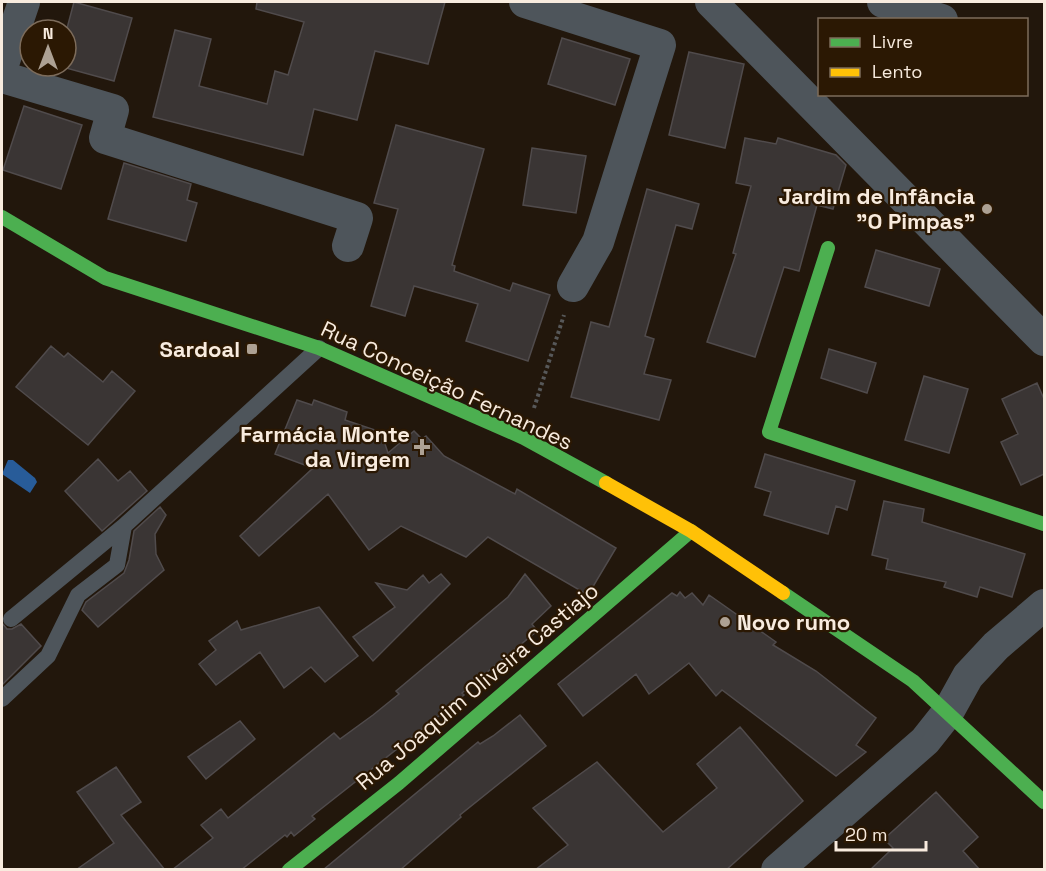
<svg xmlns="http://www.w3.org/2000/svg" width="1046" height="871" font-family="'Space Grotesk',sans-serif">
<style>
.water{fill:#285c99}
.building{fill:#3a3534;stroke:#504b4c;stroke-width:1.5}
.lines{fill:none;stroke-linecap:round;stroke-linejoin:round}
.path{stroke:#575859;stroke-width:4;stroke-dasharray:3 3;stroke-linecap:butt}
.lane{stroke:#4e555b;stroke-width:16}
.street{stroke:#4e555b;stroke-width:32}
.fast{stroke:#4caf50;stroke-width:14}
.slow{stroke:#ffc107;stroke-width:14}
.poi-dot{fill:#ada194;stroke:#2b1803;stroke-width:2}
.labels{text-anchor:middle;dominant-baseline:central;stroke-width:4.5;stroke-linejoin:round;paint-order:stroke}
.poi-label{font-size:22px;font-weight:bold;fill:#f8ebde;stroke:#2b1803;text-anchor:end}
.street-label{font-size:22px;fill:#f8ebde;stroke:#2b1803}
</style>
<rect width="100%" height="100%" fill="#22170c"/>
<path class="water" d="M8,460h5l22,18 2,4 -7,11 -28,-19z"/>
<path class="building" d="M74,2l58,16 -18,63 -48,-13v-36z
M257,2h188l-17,62 -53,-13 -18,69 -43,-11 -11,46 -150,-38 22,-87 36,9 -12,47 68,18 8,-33 13,4 16,-53 -48,-13z
M562,38l68,21 -15,46 -67,-21z
M689,52l55,12 -19,84 -56,-13z
M24,106l58,19 -21,64 -58,-19z
M396,125l88,24 -32,116 3,1 -1,5 56,20 3,-8 37,12 -22,66 -62,-20 12,-37 -64,-18 -9,30 -34,-10 27,-97 -24,-6z
M745,138l31,6 2,-6 58,17 10,10 -13,44 -16,-4 -18,66 -15,-4 -29,90 -48,-15 29,-88 -3,-1 18,-67 -15,-3z
M532,148l54,8 -10,57 -53,-8z
M124,163l67,21 -4,16 10,3 -11,38 -78,-22z
M647,189l52,15 -7,25 -16,-4 -31,111 9,3 -10,35 27,6 -12,40 -88,-23 20,-75 18,5z
M876,250l64,19 -11,37 -64,-19z
M51,346l13,11 4,-4 35,29 9,-11 23,20 -47,54 -72,-58z
M829,349l47,14 -9,30 -46,-15z
M924,376l44,13 -19,64 -44,-13z
M1037,383l7,16v75l-23,11 -20,-43 17,-8 -16,-35z
M297,400l15,5 2,-5 33,12 -2,8 36,12 7,21 26,-22 8,8 4,-3 18,20 71,38 2,-5 99,59 -28,47 -100,-58 -22,20 -65,-31 -32,24 -41,-56 -69,62 -19,-20 73,-68 -38,-14z
M765,454l90,27 -8,29 -11,-4 -8,28 -64,-19 7,-23 -16,-5z
M98,459l20,22 12,-10 17,20 -45,40 -37,-40z
M884,501l40,8 -2,13 103,32 -13,43 -32,-10 -3,10 -33,-10 2,-5 -60,-13 2,-10 -16,-4z
M160,507l6,8 -11,19 1,20 8,16 -66,57 -16,-17 4,-8 38,-29 5,-13 5,-29z
M441,574l9,10 -77,77 -20,-24 42,-30 -19,-24 31,7 16,-15 6,8z
M525,574l26,32 -19,18 5,7 -75,62 2,2 -20,17 -132,104 3,3 -21,17 -3,-4 -4,5 -2,-2 -44,35h-69l41,-32 -12,-13 20,-16 7,9 106,-85 6,6 33,-24 26,-21 -3,-3 112,-94z
M680,592l5,6 7,-5 11,12 6,-10 67,47 -3,3 43,26 60,47 -20,27 10,7 -30,24 -114,-86 -6,6 -27,-33 -40,31 -13,-20 -53,42 -25,-32 114,-91 5,3z
M319,607l39,49 -33,26 -14,-15 -27,21 -24,-36 -44,33 -17,-21 17,-14 -7,-9 28,-20 4,9z
M2,623l5,6h5l9,-5 20,22 -39,39z
M520,715l26,31 -86,69 1,2 -61,53h-77l155,-128 2,2 13,-8z
M240,721l15,18 -49,40 -18,-22z
M740,727l63,74 -77,69h-191l33,-25 -35,-37 64,-46 66,70 54,-44 -20,-24z
M116,767l25,35 -20,13 44,55h-89l38,-27 -37,-51z
M936,792l42,45 -15,14 17,19h-110l23,-22 -9,-9z"/>
<g class="lines">
<path class="path" d="M534,408l30,-93"/>
<path class="lane" d="M11,619l113,-93
M2,699l46,-43 30,-61 39,-30 7,-39 195,-178"/>
<path class="street" d="M525,2l135,43 -62,197 -25,44
M711,2l333,338
M883,2l59,18
M2,67l22,-65
M2,77l111,33 -8,28 252,80 -9,28
M777,870l148,-129 23,-29 20,-36 28,-30 48,-41"/>
<path class="fast" d="M2,217l103,61 214,70 205,90 82,45
M828,248l-59,184 275,92
M783,593l130,88 131,121
M289,870l110,-87 292,-252"/>
<path class="slow" d="M606,483l85,48 92,62"/>
</g>
<g class="poi-dot">
<circle cx="987" cy="209" r="6"/>
<rect x="246" y="343" width="12" height="12" rx="3"/>
<path d="M419 438h6v6h6v6h-6v6h-6v-6h-6v-6h6z"/>
<circle cx="725" cy="622" r="6"/>
</g>
<g class="labels">
<g class="poi-label">
<text x="975" y="196">Jardim de Infância<tspan x="975" dy="25">"O Pimpas"</tspan></text>
<text x="240" y="349">Sardoal</text>
<text x="410" y="434">Farmácia Monte<tspan x="410" dy="25">da Virgem</tspan></text>
<text x="737" y="622" text-anchor="start">Novo rumo</text>
</g>
<g class="street-label">
<text transform="translate(447 385) rotate(25)">Rua Conceição Fernandes</text>
<text transform="translate(477 686) rotate(-40)">Rua Joaquim Oliveira Castiajo</text>
</g>
</g>
<rect width="1046" height="871" fill="none" stroke="#f8ebde" stroke-width="6"/>
<rect x="818" y="18" width="210" height="78" fill="#2b1803" stroke="#7d6c5b" stroke-width="1.5"/>
<rect x="830" y="38" width="30" height="9" fill="#4caf50" stroke="#7d6c5b" stroke-width="1.5"/>
<text x="872" y="48" font-size="18" fill="#f8ebde">Livre</text>
<rect x="830" y="68" width="30" height="9" fill="#ffc107" stroke="#7d6c5b" stroke-width="1.5"/>
<text x="872" y="78" font-size="18" fill="#f8ebde">Lento</text>
<g transform="translate(48 48)"><circle r="28" fill="#2b1803" stroke="#7d6c5b" stroke-width="1.5"/>
<path d="M0-4.5L10 22L0 15L-10 22Z" fill="#ada194"/>
<text y="-9" font-size="16" font-weight="bold" text-anchor="middle" fill="#f8ebde">N</text>
</g>
<path d="M836 841v9h90v-9" fill="none" stroke="#f8ebde" stroke-width="3"/>
<text x="845" y="841" font-size="18" fill="#f8ebde" stroke="#2b1803" stroke-width="4.5" paint-order="stroke">20 m</text>
</svg>
